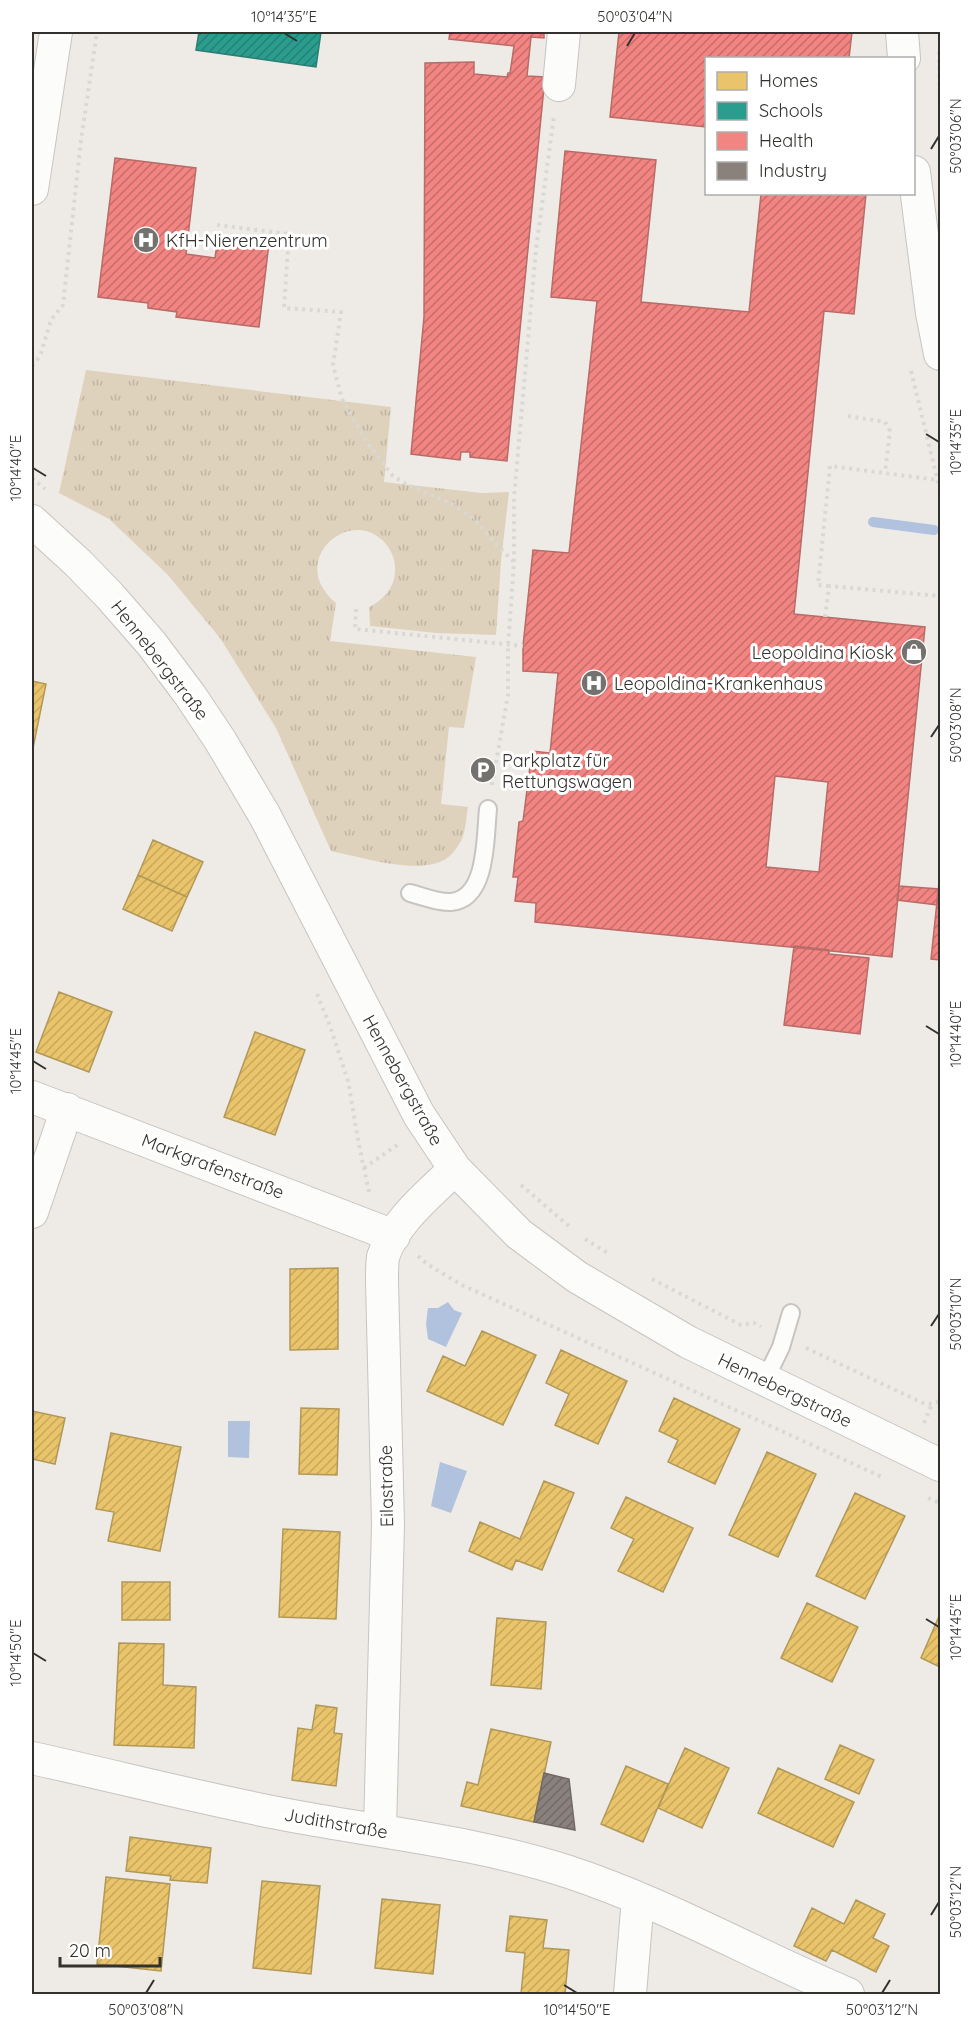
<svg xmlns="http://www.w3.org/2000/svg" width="972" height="2026" font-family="Quicksand,sans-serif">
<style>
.grass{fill:url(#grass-tufts)}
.water{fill:#b0c2de}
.homes{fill:url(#homes-hatch);stroke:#b29858;stroke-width:1.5}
.schools{fill:url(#schools-hatch);stroke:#2d7d72;stroke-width:1.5}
.health{fill:url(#health-hatch);stroke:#b96b68;stroke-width:1.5;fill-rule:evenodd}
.industry{fill:url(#industry-hatch);stroke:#706964;stroke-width:1.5}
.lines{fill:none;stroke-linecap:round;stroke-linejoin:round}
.stream{stroke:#b0c2de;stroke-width:10}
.service-casing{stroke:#c7c4c1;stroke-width:20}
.minor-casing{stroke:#c7c4c1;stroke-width:34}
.path{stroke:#d9d8d7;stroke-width:4;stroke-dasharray:3 4.5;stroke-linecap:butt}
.service{stroke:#fcfcfb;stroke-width:16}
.minor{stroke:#fcfcfb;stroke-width:32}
.ticks{fill:none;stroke:#33312d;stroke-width:2}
.labels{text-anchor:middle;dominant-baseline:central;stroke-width:6;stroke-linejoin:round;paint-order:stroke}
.poi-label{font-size:18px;fill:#33312d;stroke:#fff;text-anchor:start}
.street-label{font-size:18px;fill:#33312d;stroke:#fff}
.neatline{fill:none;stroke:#33312d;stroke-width:2}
.ticks-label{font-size:15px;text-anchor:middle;fill:#33312d}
</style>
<defs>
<pattern id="grass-tufts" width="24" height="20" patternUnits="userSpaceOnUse" patternTransform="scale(1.5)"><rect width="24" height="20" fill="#dfd2bc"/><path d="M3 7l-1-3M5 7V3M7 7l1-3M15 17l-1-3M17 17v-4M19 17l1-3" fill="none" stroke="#c0b5a2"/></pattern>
<pattern id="homes-hatch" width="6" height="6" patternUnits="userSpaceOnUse" patternTransform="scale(1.5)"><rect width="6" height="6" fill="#e9c46a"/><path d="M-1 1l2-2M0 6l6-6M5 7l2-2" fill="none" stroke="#c8a95c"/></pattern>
<pattern id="schools-hatch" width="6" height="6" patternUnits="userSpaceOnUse" patternTransform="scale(1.5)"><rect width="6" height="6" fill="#2a9d8f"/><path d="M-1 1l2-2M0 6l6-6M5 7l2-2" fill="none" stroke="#258175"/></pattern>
<pattern id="health-hatch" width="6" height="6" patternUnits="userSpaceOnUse" patternTransform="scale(1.5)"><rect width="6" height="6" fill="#f28482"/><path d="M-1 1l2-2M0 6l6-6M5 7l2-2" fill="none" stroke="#c56d6b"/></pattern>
<pattern id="industry-hatch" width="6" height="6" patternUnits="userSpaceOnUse" patternTransform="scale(1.5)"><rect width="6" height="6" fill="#8a817c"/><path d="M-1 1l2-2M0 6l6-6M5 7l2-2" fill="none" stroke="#716a66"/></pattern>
</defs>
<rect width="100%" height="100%" fill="#eeebe6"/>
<path class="grass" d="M86,370l305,37 -7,75 98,11 27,-1 -8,70 -5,73 -60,-2 -66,-7 -1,-19c14,-7 25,-18 26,-35 1,-11 -3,-21 -10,-29 -34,-39 -100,18 -49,60l-6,38 146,16 -12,71 -15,-1 -8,77 27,3c-2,10 -2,22 -6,32 -4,7 -10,17 -18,21 -28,15 -83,-3 -113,-9l-55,-123 -56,-90 -53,-64 -58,-55 -50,-26z"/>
<path class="water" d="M448,1302l6,8 8,3 -16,34 -18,-8 -2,-15 2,-16h10z
M228,1421h22l-1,37 -21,-1z
M440,1462l27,9 -16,42 -20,-7z"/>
<path class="homes" d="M32,681l14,3 -14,69z
M153,840l50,22 -16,35 -49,-22z
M138,875l49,22 -15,34 -49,-22z
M59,992l53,20 -23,60 -53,-20z
M255,1032l50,18 -30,85 -51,-18z
M338,1268v81l-48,1v-81z
M482,1331l54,24 -33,70 -76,-34 16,-35 22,10z
M561,1350l66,31 -29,63 -43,-19 14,-31 -23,-11z
M674,1398l66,31 -25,55 -47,-22 10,-22 -19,-9z
M301,1408l38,1 -2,66 -38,-1z
M32,1411l33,7 -10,46 -23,-5z
M111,1433l70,14 -21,104 -52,-10 6,-29 -18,-3z
M767,1452l49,22 -38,83 -49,-22z
M544,1481l30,12 -32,77 -26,-10 -4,10 -43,-19 11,-29 40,17z
M855,1493l50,23 -40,83 -49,-23z
M626,1497l67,31 -30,64 -45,-21 16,-32 -23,-11z
M283,1529l57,3 -4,87 -57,-2z
M122,1582h48v38h-48z
M807,1603l51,24 -26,55 -51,-24z
M940,1614v53l-19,-9z
M497,1618l49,4 -5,67 -50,-4z
M119,1643l45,1 -1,41 33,2 -2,61 -80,-3z
M316,1705l21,3 -3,25 8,1 -6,52 -44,-6 6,-52 14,2z
M491,1729l60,13 -17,80 -73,-16 6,-24 11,3z
M840,1745l34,15 -15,34 -34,-15z
M685,1748l44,20 -27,60 -44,-20z
M626,1766l42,18 -25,58 -42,-18z
M778,1768l76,34 -21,45 -75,-34z
M130,1837l81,11 -4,35 -37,-3 1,-4 -45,-5z
M106,1877l64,7 -9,87 -64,-7z
M262,1881l58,5 -9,88 -58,-6z
M382,1899l58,6 -7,69 -58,-6z
M856,1900l29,14 -12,24 16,8 -13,26 -44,-22 -6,11 -32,-15 18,-38 32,16z
M510,1916l37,4 -4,28 26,2 -4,44h-44l4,-41 -19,-2z"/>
<path class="schools" d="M199,32h122l-5,35 -120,-17z"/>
<path class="health" d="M450,32h94v6l-13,-1 -4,39 18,1 -38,384 -37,-4v-5h-9l-1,8 -49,-6 13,-137 1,-254 49,-1v12l33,3 1,-4h2l4,-27 -65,-7z
M619,32h233l-3,26h-143v69l-96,-10z
M565,151l91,9 -15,142 108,10 12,-118h105l-12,120 -30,-3 -30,303 131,13 -33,330 -357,-35 1,-19 -21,-2 3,-24h-5l6,-55 4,-1 9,-70 18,2 8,-80 -35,-2v-25l10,-96 36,3 28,-252 -46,-4zM775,776l53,6 -9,90 -53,-5z
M115,158l81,10 -10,86 29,4 3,-21 51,6 -10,84 -83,-10 1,-5 -29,-4v-5l-50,-6z
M940,873v87l-9,-1z
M899,886l40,3 -2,16 -40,-5z
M794,946l35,4v4l40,4 -9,76 -76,-9z"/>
<path class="industry" d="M544,1773l25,6 6,51 -41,-8z"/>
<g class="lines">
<path class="stream" d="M873,522l61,8"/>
<g class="service-casing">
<path id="service" d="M410,893c12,3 28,10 41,9 37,-3 34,-66 37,-93
M765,1380l16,-33 10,-34"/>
</g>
<g class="minor-casing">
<path id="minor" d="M902,32l2,26
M559,85l5,-53
M914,172l18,141 8,41
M32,189l24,-157
M32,521l46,42 31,32 42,48 39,52 30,45 45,76 154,299 36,54 64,65 58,43 111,65 252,123
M32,1097l362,139
M32,1212l35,-103
M32,1758c87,19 174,42 261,58 92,17 187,27 276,56 97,32 186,83 279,122
M380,1829l8,-304 -6,-244c0,-7 0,-17 1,-24 10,-34 47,-64 72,-88
M630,1994l8,-96"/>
</g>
<path class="path" d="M939,52l1,56
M217,225l72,9 -5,74 57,4 -8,53 9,34 26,45 25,32 13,8 46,20 24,17 17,20 21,21
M32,366l8,-10 11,-36 12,-15 18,-165 16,-108
M911,371l29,119
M848,416l37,6 5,9 -5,42
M32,478l13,11
M829,586l-11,-1 12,-119 108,14
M356,609l-1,20 168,17
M825,617l4,-31 111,10
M492,785l16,-90v-49l6,-84v-64l22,-249 18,-133
M317,994l13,32 18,55 11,64 10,47
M364,1168l36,-25
M521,1185l49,42
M585,1239l24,15
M418,1256l9,8 35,21 420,192
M652,1279l89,46 13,-2 7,4
M806,1348l117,55 9,1 8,-3
M924,1423l8,-19
M928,1498l12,5"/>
<use href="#service" class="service"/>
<use href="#minor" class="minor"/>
</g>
<path class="ticks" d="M284,33l13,8M627,46l8,-13M931,149l8,-13M926,434l13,8M33,468l13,8M931,737l8,-12M926,1026l13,8M33,1061l13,8M931,1326l8,-12M926,1619l13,8M33,1653l13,8M931,1915l8,-13M564,1985l13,8M146,1993l8,-13M882,1993l8,-13"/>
<defs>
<g id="hospital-disc" transform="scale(1.35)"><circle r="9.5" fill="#74726e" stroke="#fff"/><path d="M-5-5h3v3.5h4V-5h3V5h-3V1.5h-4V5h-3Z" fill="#fff"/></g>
<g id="shop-disc" transform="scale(1.35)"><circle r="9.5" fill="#74726e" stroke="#fff"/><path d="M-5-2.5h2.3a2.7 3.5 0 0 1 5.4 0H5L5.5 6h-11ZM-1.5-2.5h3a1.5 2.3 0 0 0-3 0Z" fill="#fff"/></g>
<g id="parking-disc" transform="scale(1.35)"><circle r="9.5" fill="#74726e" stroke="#fff"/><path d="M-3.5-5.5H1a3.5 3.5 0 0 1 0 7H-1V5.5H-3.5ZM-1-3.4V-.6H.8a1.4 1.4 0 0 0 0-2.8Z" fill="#fff"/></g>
</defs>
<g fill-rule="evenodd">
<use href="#hospital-disc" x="146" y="240"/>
<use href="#shop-disc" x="914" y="652"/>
<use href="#hospital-disc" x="594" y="683"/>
<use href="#parking-disc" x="483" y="770"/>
</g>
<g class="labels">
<g class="poi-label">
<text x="166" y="240">KfH-Nierenzentrum</text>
<text x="894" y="652" text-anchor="end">Leopoldina Kiosk</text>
<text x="614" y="683">Leopoldina-Krankenhaus</text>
<text x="502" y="760">Parkplatz für<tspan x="502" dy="21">Rettungswagen</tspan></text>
</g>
<g class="street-label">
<text transform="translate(160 660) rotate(52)">Hennebergstraße</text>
<text transform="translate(403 1080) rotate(61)">Hennebergstraße</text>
<text transform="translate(213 1166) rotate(21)">Markgrafenstraße</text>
<text transform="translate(785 1390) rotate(26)">Hennebergstraße</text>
<text transform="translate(386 1486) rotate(-91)">Eilastraße</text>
<text transform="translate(336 1823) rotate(10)">Judithstraße</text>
</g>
</g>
<rect width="972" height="2026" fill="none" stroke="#ffffff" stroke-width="66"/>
<rect x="705" y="57" width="210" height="138" fill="#ffffff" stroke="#adadab" stroke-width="1.5"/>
<rect x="717" y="72" width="30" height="18" fill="#e9c46a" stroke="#adadab" stroke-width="1.5"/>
<text x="759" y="87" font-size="18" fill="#33312d">Homes</text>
<rect x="717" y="102" width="30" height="18" fill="#2a9d8f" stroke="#adadab" stroke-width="1.5"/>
<text x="759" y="117" font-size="18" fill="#33312d">Schools</text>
<rect x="717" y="132" width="30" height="18" fill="#f28482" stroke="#adadab" stroke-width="1.5"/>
<text x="759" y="147" font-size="18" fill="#33312d">Health</text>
<rect x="717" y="162" width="30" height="18" fill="#8a817c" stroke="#adadab" stroke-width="1.5"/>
<text x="759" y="177" font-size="18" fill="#33312d">Industry</text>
<path d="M60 1957v9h100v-9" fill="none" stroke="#33312d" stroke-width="3"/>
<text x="69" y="1957" font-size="18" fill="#33312d" stroke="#ffffff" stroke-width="4.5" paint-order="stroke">20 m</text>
<rect x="33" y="33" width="906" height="1960" class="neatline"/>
<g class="ticks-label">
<text x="284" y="22">10°14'35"E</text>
<text x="635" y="22">50°03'04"N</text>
<text transform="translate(956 136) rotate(-90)" y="5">50°03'06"N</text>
<text transform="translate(956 442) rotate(-90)" y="5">10°14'35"E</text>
<text transform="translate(16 468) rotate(-90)" y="5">10°14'40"E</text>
<text transform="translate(956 725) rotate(-90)" y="5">50°03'08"N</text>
<text transform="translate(956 1034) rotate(-90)" y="5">10°14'40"E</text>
<text transform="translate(16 1061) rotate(-90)" y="5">10°14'45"E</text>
<text transform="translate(956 1314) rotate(-90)" y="5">50°03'10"N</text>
<text transform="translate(956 1627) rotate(-90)" y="5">10°14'45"E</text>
<text transform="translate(16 1653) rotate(-90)" y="5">10°14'50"E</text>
<text transform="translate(956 1902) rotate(-90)" y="5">50°03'12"N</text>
<text x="146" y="2015">50°03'08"N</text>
<text x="577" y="2015">10°14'50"E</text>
<text x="882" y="2015">50°03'12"N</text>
</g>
</svg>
